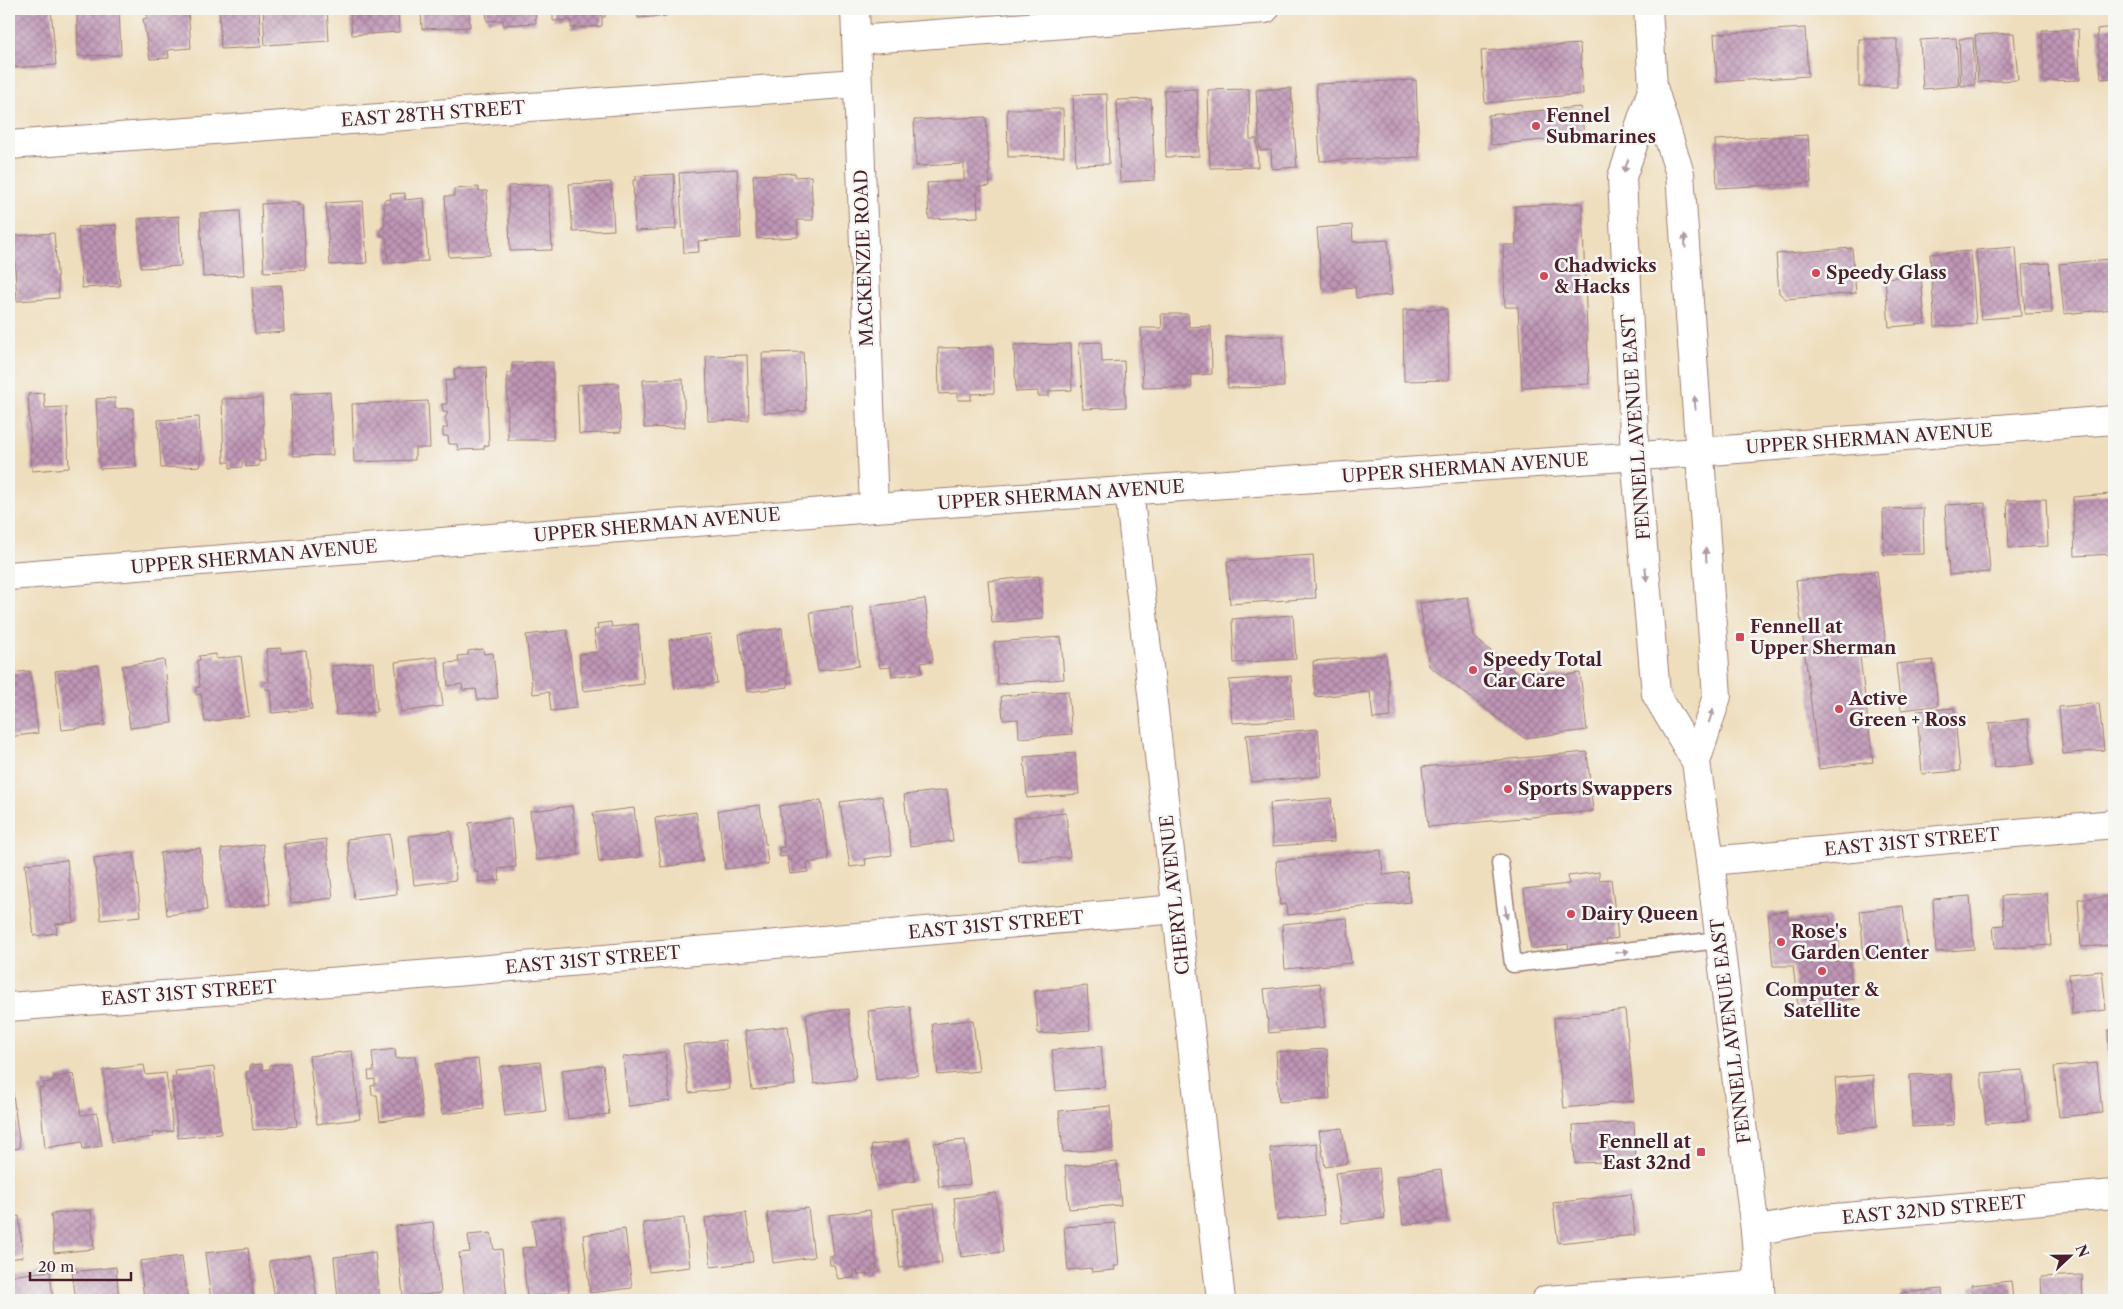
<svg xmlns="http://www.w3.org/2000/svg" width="2123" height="1309" font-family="'Libre Caslon Text',serif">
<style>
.building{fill:url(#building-cross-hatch)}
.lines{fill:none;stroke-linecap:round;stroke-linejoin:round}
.service-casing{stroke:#9c7e74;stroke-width:19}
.minor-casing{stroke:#9c7e74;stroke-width:30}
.secondary-casing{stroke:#9c7e74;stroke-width:30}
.service{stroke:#fff;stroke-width:16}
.minor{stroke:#fff;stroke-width:28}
.secondary{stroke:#fff;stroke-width:28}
.oneway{fill:#ae9aa0}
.poi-dot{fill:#d1495b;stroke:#f6f6f2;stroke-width:2}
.labels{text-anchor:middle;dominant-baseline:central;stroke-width:5;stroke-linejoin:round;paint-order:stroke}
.street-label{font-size:18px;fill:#4a1f2b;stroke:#f6f6f2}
.poi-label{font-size:18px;font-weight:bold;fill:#4a1f2b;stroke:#f6f6f2;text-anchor:start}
</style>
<defs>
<pattern id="building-cross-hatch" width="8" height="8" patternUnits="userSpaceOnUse" patternTransform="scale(1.25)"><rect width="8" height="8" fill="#bf96b6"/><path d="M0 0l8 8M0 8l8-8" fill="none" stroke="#9d7a94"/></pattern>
</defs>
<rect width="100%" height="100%" fill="#f6f6f2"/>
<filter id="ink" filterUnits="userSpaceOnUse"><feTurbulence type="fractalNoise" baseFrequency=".02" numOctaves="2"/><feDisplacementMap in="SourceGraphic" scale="10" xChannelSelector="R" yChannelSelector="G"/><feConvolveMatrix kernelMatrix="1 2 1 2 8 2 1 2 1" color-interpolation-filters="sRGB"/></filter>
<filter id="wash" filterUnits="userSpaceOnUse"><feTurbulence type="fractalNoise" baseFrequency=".0096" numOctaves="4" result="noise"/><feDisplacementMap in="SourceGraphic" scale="20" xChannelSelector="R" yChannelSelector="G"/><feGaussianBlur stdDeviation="1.12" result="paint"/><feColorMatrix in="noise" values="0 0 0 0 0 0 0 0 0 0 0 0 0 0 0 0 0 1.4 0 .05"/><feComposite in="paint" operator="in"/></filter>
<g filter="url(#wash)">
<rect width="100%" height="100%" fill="#efdebd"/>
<g id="blocks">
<path class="building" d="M9,9h42l5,56 -47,3z
M77,9h42l2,46 -43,1z
M147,9h41l3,39 -23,2 1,8 -19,1 -7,-40 4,-1z
M219,9h40l2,38 -40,2z
M263,9h64l2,32 -64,4z
M350,9h48l1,23 -47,3z
M421,9h48l1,18 -48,2z
M486,9h49l1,14 -33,2v-5l-16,1z
M553,9h52v8h-3v9l-31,2v-8l-18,1z
M637,9h35v2l-7,1 1,4 -28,2z
M2114,27v51l-13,1 -4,-50z
M1805,28l3,48 -91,6 -3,-48z
M2078,29l2,51 -36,1 -2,-51z
M2014,33l4,47 -40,2 -3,-47z
M1956,38l3,48 -36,3 -3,-49z
M1973,38l2,47 -14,1 -2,-47z
M1859,39h38v48h-38z
M1580,44l3,50 -98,9 -4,-52z
M1416,80l3,77 -99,4 -4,-77z
M1291,88l6,79 -25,2 -1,-19 -11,1 -4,-61z
M1197,89l2,67 -33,1 -2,-67z
M1249,89l1,50h7l1,28 -48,1 -2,-78z
M1107,94l2,70 -33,1 -3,-70z
M1151,99l4,81 -35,2 -3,-82z
M1581,107l3,29 -93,9 -3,-30z
M1007,109h56l1,47 -56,1z
M986,117l4,69 -13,1 1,30 -49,2 -2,-36 37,-2v-17l-48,2 -2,-46z
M1808,135l3,48 -94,5 -2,-48z
M737,169l4,69 -43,3 1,11 -15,1 -5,-80z
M795,173v4l16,-1 2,44h-16l1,17 -41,2 -4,-64z
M674,174l2,55 -41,2 -2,-51h3v-4z
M611,182l3,48 -41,2 -4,-48z
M549,184l3,66 -42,1 -2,-65z
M479,187v4h8l3,64 -41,2 -4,-61h9v-7z
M405,193v7l19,-2 4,63 -40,2 -2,-27h-5v-8l4,-1 -1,-27 7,-1 -1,-5z
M363,201l4,62 -37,2 -4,-62z
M298,202v3h5l3,65 -42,2 -3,-68z
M1582,203l7,181 -67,3 -4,-80h-13l-2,-62h13l-1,-39z
M240,211l4,64 -41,2 -3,-64z
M179,216l2,50 -40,2 -3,-49z
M116,225l4,61 -38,2 -4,-61z
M1352,225l1,17 35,-2 4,55 -36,3 -1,-11 -33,2 -5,-61z
M54,233l5,65 -42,3 -4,-65z
M2016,247l5,69 -40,3 -5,-69z
M1852,248l4,45 -70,6 -7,-6 -3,-39z
M1971,251l5,73 -41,3 -5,-73z
M2110,259l4,50 -50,5 -5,-50z
M2049,263l3,50 -27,1 -3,-49z
M1921,275l4,49 -36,3 -4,-49z
M281,285l3,47 -29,2 -3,-47z
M1447,309l2,71 -45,1 -1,-71z
M1161,314h27l1,13 22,-1 1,48 -21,1 1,12 -49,1 -2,-60h21z
M1283,336l1,51 -56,1 -2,-51z
M1101,342l1,20 22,-1 2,46 -43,2 -4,-66z
M1071,344l1,46 -23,1v5h-11v-5l-22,1 -2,-47z
M993,347l1,46 -23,1v6h-13v-7l-19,1 -1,-46z
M803,352l3,59 -42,2 -2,-60z
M747,355l2,65 -41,1 -2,-65z
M553,362v78h-45l-1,-67h5v-10z
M486,367l3,78 -5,1v3l-26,1 -1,-6h-8l-1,-8h-5v-8h5l-3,-9 3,-7h-5l-1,-8h5l-2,-23 10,-1 -1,-11z
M683,379l2,48 -41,1 -1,-48z
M618,383l3,49 -42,2 -2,-49z
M330,392l3,63 -40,1 -2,-62z
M44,393l1,15 21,-1 3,61 -37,3 -4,-77z
M115,398v11l18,-1 3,59 -36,2 -4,-70z
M262,398l3,63h-6v5l-13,1v-5h-4v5l-12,1v-6h-6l-2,-63z
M428,401l2,47h-15v12l-61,2 -2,-58z
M199,417l2,49 -40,2 -3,-48z
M2111,494l3,60 -39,2 -2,-59z
M2046,499l2,47 -39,2 -2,-48z
M1985,503l5,69 -41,3 -4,-70z
M1923,508l1,46 -40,1 -1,-46z
M1313,555l3,43 -86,6 -3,-43z
M1877,571l10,82 -27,4 13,105 -54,7 -23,-188z
M1039,576l4,43 -51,4 -4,-42z
M1468,597l6,40 51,43 55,-7 7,57 -63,8 -95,-72 -9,-63z
M925,599l8,62 -12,2 1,10 -30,4 -1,-10 -11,1 -8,-62z
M852,607l7,59 -41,5 -8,-59z
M1293,615l3,44 -62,4 -2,-44z
M611,622l1,5 26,-3 6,60 -61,7 -4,-37 18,-2 -3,-22 4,-1 -1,-5z
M782,628l6,59 -41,5 -8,-58z
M567,630l10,78 -26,3 -2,-19 -16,2 -7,-59z
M710,634l7,49 -42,6 -6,-49z
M1061,637l3,42 -66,5 -4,-42z
M281,648v5l25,-2 6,58 -40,4 -2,-24h-5l-1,-7h5l-3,-33z
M483,649l1,5 9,-1 5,45 -20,2 -2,-11 -13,1 -1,-6 -14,2 -2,-23 13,-1 -1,-6 10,-1v-4z
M216,654v5l25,-3 8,60 -44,6 -4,-28 -5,1v-8h4l-3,-26 3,-1 -1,-4z
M1386,655l5,62 -18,2 -3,-27 -55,5 -2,-36z
M437,657l6,49 -42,6 -6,-50z
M164,660l8,63 -42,5 -8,-62z
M1933,660l5,46 -37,4 -5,-46z
M373,662l4,50 -41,3 -4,-49z
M98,665l7,60 -43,5 -7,-59z
M30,671l8,62 -29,4v-64z
M1291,676l3,43 -62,4 -3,-43z
M1068,691l4,43 -53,4 -1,-19 -15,1 -2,-24z
M2099,703l5,47 -41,4 -4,-47z
M1954,708l6,63 -38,3 -5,-63z
M2028,719l5,45 -39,4 -5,-45z
M1318,729l4,47 -71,6 -5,-47z
M1587,752l6,59 -165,16 -6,-60z
M1075,753l4,41 -52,4 -3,-41z
M947,790l6,51 -43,5 -6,-51z
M882,796l10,59 -27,4 1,6 -16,2 -10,-65z
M1331,798l3,44 -61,4 -3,-43z
M821,800l8,60 -22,3 1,9 -18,2 -3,-18 -7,1 -1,-9 5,-1 -5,-41z
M760,805l8,59 -43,5 -7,-58z
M572,806l6,49 -42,5 -6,-49z
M634,808l6,49 -41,5 -6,-49z
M696,812l7,49 -42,6 -6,-49z
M1066,813l4,44 -52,4 -4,-43z
M511,818l5,49 -18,2 2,11 -21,2 -1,-10h-3l-6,-49z
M451,831l5,49 -42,5 -5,-49z
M390,834l7,60 -43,5 -7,-60z
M326,839l7,59 -42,5 -7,-59z
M263,844l7,60 -42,5 -7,-60z
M200,848l7,62 -40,5 -7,-62z
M1381,850l2,25 24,-3 3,30 -123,13 -1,-11 -6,1 -4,-44z
M134,853l7,63 -40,4 -7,-62z
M67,860l7,62 -18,2 1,9 -23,3 -9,-72z
M1599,872v8l12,-1 7,59 -12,2 1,7 -38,5 -1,-8 -37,5 -7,-60 45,-5 -1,-8z
M2047,893l4,52 -56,4 -2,-23 11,-1 -2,-29z
M1970,896l4,53 -38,3 -3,-53z
M2114,896v49l-33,2 -3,-48z
M1903,906l5,49 -44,4 -4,-48z
M1788,911v8l42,-3 4,45 15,-2 4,40 -55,7 -5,-40h-20l-5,-53z
M1347,918l4,45 -66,6 -3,-45z
M2102,971l4,39 -34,4 -3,-40z
M1320,983l5,44 -56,6 -5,-44z
M1087,986l3,44 -52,4 -3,-43z
M910,1006l8,69 -42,5 -8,-69z
M848,1009l8,70 -42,5 -8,-70z
M1625,1010l9,91 -70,7 -10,-90z
M973,1020l6,51 -41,4 -6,-51z
M788,1026l7,59 -43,5 -7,-59z
M2108,1030h6v30h-5z
M725,1040l5,49 -41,4 -6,-48z
M1101,1046l4,41 -49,4 -4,-41z
M395,1049l1,10 19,-3 8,60 -43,5 -3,-26h-5l-1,-9 4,-1v-6l-6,1 -1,-9h6l-2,-19z
M1327,1049l3,50 -51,3 -3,-50z
M352,1051l8,68 -43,5 -8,-68z
M665,1052l5,49 -42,5 -5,-49z
M478,1059l6,50 -42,5 -7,-50z
M540,1062l6,49 -41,5 -6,-49z
M290,1063l7,63 -44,4 -7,-58 4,-1v-6l12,-1v6l8,-1v-4z
M2097,1063l5,50 -43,4 -5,-50z
M144,1065l2,10 20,-2 7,58 -21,2 1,4 -41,5 -9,-72z
M603,1065l6,49 -41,5 -6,-49z
M214,1067l7,67 -43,4 -6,-61 4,-1 -1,-5z
M2023,1070l5,50 -42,4 -5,-51z
M74,1074l7,41 16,-2 5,33 -19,3 -1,-7 -37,6 -6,-60 5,-1 -1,-4 14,-2v-4z
M1951,1074l3,51 -42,2 -2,-52z
M1873,1075l4,52 -38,4 -4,-53z
M9,1087h3l8,61 -11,2z
M1110,1106l3,43 -50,3 -4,-41z
M1634,1122l2,39 -61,2 -2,-38z
M1342,1128l6,35 -23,4 -6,-36z
M965,1140l5,44 -31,3 -5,-44z
M910,1141l5,40 -39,5 -5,-41z
M1317,1143l7,72 -47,5 -7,-72z
M1117,1162l4,43 -52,4 -4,-43z
M1379,1168l6,50 -43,5 -7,-50z
M1441,1170l6,49 -44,6 -6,-49z
M996,1193l7,59 -42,5 -7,-59z
M1631,1194l4,41 -77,8 -5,-40z
M934,1204l8,59 -42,5 -7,-59z
M808,1208l6,49 -41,6 -6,-50z
M91,1210l3,39 -40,4 -3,-39z
M870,1210l7,59 -6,1 1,4 -14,1 -1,-5 -4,1 1,7 -16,1 -4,-14h-4l-1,-9h5l-5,-41z
M746,1213l7,49 -42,5 -6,-49z
M19,1216l4,41 -14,2v-42z
M560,1216l9,76 -42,5 -5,-49 14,-1 -4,-27z
M684,1218l6,49 -41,5 -6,-49z
M433,1222l8,71 -38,4 -7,-71z
M1115,1223l4,43h-5l1,4 -23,2 -1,-4 -23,2 -4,-43z
M625,1229l7,59 -42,5 -7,-58z
M491,1233l3,17 8,-1 5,49 -42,2 -6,-47 11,-1 -2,-17z
M248,1248l6,52h-43l-6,-47z
M375,1252l5,48h-42l-4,-43z
M311,1255l6,45h-42l-6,-39z
M182,1256l6,44h-44l-4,-39z
M116,1267l3,33h-43l-4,-28z
M50,1271l3,29h-43l-1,-24z
M2111,1273h3v27h-1z
M2082,1275l1,25h-41l-1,-23z
M2011,1281l2,19h-40l-2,-15z
M1942,1289l1,11h-41l-1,-7z"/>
</g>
</g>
<g filter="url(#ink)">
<use href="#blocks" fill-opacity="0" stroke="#9c7e74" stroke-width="1"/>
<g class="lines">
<g class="service-casing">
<path id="service" d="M1500,863l13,101 206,-24"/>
</g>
<g class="minor-casing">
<path id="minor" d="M855,9l19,499
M856,40l409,-31
M9,145l848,-62
M1129,491l92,809
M1710,861l404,-37
M9,1007l423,-33 745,-65
M1755,1231l56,-11 303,-26
M1546,1300l214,-16"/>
</g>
<g class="secondary-casing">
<path id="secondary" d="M1648,9l5,78 27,87 37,522 -21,66
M1653,87l-31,90 13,279 21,238 40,68 14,99 45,370 6,69
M9,576l865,-68 824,-56 416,-32"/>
</g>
<use href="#service" class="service"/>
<use href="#minor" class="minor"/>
<use href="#secondary" class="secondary"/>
</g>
<defs><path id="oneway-solid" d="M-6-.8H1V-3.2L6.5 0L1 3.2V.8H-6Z" transform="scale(1.25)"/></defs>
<g class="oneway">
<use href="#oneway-solid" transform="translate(1626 166) rotate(109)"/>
<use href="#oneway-solid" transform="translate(1685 241) rotate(-94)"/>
<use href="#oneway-solid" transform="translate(1695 403) rotate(-94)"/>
<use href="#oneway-solid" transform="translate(1706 555) rotate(-94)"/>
<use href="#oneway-solid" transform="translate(1646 574) rotate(85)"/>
<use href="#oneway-solid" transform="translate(1711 716) rotate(-72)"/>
<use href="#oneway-solid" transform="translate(1506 912) rotate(82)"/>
<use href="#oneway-solid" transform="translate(1622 952) rotate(-7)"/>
</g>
</g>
<g class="poi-dot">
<circle cx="1536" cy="126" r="5"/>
<circle cx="1816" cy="273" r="5"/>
<circle cx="1544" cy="276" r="5"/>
<rect x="1735" y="632" width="10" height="10" rx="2.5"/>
<circle cx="1473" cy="670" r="5"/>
<circle cx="1839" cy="709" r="5"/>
<circle cx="1508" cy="789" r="5"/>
<circle cx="1571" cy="914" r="5"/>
<circle cx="1781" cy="942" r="5"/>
<circle cx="1822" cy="971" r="5"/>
<rect x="1696" y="1147" width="10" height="10" rx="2.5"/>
</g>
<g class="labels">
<g class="street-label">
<text transform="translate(433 114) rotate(-4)">EAST 28TH STREET</text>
<text transform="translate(864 258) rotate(-92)">MACKENZIE ROAD</text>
<text transform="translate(1636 427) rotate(-94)">FENNELL AVENUE EAST</text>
<text transform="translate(1869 439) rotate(-4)">UPPER SHERMAN AVENUE</text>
<text transform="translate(1465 468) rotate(-4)">UPPER SHERMAN AVENUE</text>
<text transform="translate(1061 495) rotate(-4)">UPPER SHERMAN AVENUE</text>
<text transform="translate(657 525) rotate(-5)">UPPER SHERMAN AVENUE</text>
<text transform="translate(254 557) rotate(-5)">UPPER SHERMAN AVENUE</text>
<text transform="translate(1912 842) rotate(-5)">EAST 31ST STREET</text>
<text transform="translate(1175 895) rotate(-96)">CHERYL AVENUE</text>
<text transform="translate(996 925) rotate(-5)">EAST 31ST STREET</text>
<text transform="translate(593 960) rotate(-5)">EAST 31ST STREET</text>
<text transform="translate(189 993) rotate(-4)">EAST 31ST STREET</text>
<text transform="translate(1731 1031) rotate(-97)">FENNELL AVENUE EAST</text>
<text transform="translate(1934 1210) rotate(-5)">EAST 32ND STREET</text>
</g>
<g class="poi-label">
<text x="1546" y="116">Fennel<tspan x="1546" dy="21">Submarines</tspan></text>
<text x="1554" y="266">Chadwicks<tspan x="1554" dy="21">&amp; Hacks</tspan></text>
<text x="1826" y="273">Speedy Glass</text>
<text x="1750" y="627">Fennell at<tspan x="1750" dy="21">Upper Sherman</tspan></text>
<text x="1483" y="660">Speedy Total<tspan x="1483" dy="21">Car Care</tspan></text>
<text x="1849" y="699">Active<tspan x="1849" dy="21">Green + Ross</tspan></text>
<text x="1518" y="789">Sports Swappers</text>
<text x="1581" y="914">Dairy Queen</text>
<text x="1791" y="932">Rose's<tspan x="1791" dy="21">Garden Center</tspan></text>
<text x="1822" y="990" text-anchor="middle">Computer &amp;<tspan x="1822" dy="21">Satellite</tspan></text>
<text x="1691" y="1142" text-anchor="end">Fennell at<tspan x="1691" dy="21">East 32nd</tspan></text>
</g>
</g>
<rect width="2123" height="1309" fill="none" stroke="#f6f6f2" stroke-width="30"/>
<g transform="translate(2070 1256) rotate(68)" stroke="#f6f6f2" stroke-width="4" paint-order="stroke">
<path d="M0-4L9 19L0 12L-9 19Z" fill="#4a1f2b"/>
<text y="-8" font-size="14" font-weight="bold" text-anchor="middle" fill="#4a1f2b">N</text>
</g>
<path d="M30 1272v8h101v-8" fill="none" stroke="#4a1f2b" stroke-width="2.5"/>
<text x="38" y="1272" font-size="15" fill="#4a1f2b" stroke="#f6f6f2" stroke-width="4" paint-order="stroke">20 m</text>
</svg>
